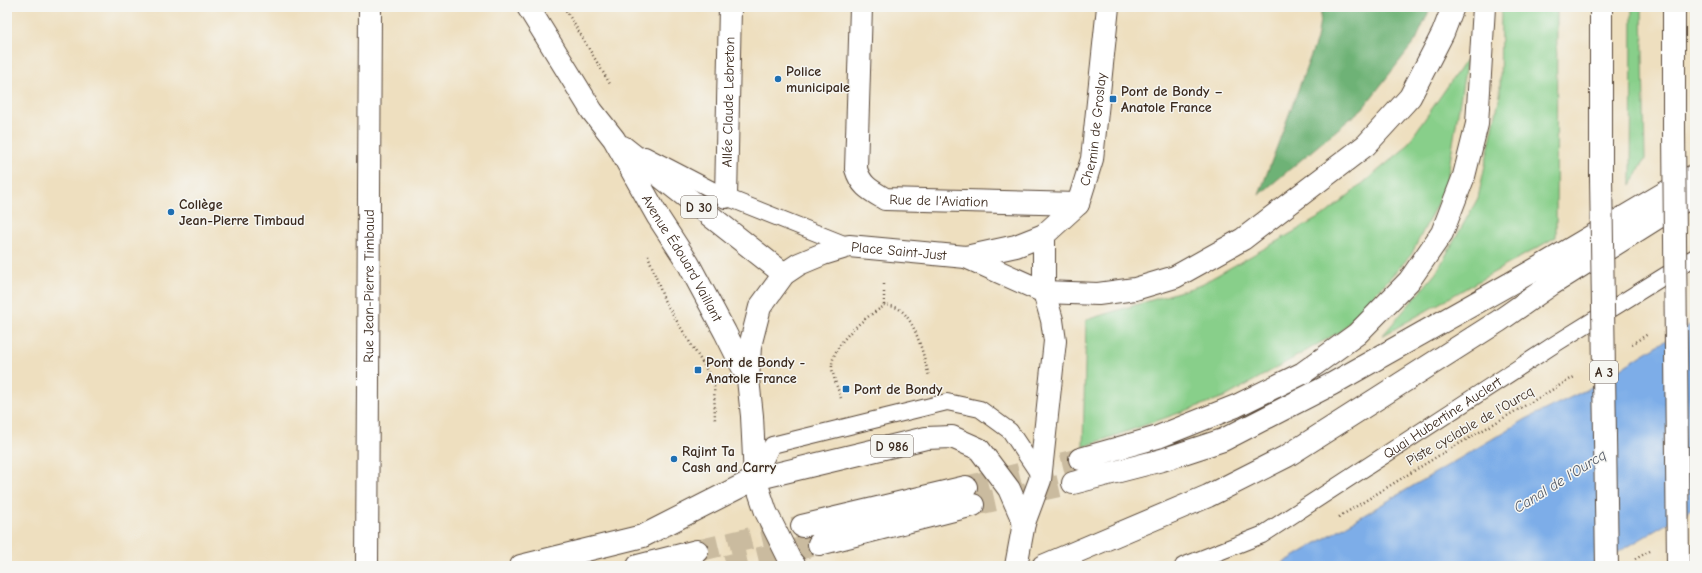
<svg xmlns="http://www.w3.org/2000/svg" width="1702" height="573" font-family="'Comic Neue',sans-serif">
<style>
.green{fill:#88cf8a;stroke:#627c54}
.forest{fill:#6eb276;stroke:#546e4a}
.water{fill:#7dade8;stroke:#5c6c83}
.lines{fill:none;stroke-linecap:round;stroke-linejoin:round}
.motorway-tunnel{stroke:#cabb9f;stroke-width:22;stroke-dasharray:22 11;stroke-linecap:butt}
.service-casing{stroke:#564536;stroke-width:18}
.minor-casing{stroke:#564536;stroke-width:24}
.tertiary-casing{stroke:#564536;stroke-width:24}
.primary-casing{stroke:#564536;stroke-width:24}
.motorway-casing{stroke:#564536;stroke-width:24}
.path{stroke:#564536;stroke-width:2.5;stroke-dasharray:1 3;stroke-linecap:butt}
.service{stroke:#fff;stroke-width:16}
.minor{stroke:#fff;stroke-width:22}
.tertiary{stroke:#fff;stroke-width:22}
.primary{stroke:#fff;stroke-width:22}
.motorway{stroke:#fff;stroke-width:22}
.motorway-bridge-casing{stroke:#564536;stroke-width:24;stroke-linecap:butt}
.motorway-bridge{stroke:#fff;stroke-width:22}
.poi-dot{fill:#1f6fb2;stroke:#f6f6f2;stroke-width:1.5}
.labels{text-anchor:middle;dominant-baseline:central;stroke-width:3;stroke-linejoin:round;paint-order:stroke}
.shield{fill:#f6f6f2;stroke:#73675e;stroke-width:1}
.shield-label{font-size:13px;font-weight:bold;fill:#3b2a1e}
.poi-label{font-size:14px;font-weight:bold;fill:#3b2a1e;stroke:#f6f6f2;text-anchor:start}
.street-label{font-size:14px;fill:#3b2a1e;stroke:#f6f6f2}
.water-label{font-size:15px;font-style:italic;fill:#525865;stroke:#f6f6f2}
</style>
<rect width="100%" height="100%" fill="#f6f6f2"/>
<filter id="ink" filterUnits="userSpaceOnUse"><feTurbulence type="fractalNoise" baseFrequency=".025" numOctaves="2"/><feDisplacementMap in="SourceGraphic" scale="8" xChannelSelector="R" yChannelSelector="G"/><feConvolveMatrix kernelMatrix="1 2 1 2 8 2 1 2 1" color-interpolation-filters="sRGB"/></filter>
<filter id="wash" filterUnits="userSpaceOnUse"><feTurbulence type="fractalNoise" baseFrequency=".012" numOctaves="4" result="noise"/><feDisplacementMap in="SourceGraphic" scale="16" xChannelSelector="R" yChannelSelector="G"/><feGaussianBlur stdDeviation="0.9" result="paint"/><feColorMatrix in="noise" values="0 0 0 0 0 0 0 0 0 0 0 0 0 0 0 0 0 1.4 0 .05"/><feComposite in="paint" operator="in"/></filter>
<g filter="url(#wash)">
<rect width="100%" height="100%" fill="#eedfbf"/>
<path class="green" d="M1501,7h56l-1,230 -174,99 54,-63 42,-75 22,-103z
M1632,7h10l3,152 -14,26z
M1467,58l-21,128 -35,69 -70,76 -114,65 -144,51 3,-127 112,-34 129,-73 77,-64z"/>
<path class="forest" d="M1322,7h109l-15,33 -53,68 -104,87 58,-156z"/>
<path class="water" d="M1695,322v185l-100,59h-317l248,-147 62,-30z"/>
</g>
<g filter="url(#ink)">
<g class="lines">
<path class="motorway-tunnel" d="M966,487l114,-28
M973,505l100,-22
M697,551l105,-25
M726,566l93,-22"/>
<g class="service-casing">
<g id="service">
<path d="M645,155l81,42 123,49"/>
<path d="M756,479l16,-34 175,-43 33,7 30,22 30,45"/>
<path id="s1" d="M1183,566l79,-31 293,-191 140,-87"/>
</g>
</g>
<g class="minor-casing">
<g id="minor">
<path id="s2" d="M861,7l-5,162c5,17 14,21 29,30l193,5"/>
<path id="s3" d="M726,197l4,-190"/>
<path id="s4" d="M367,566l3,-559"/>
</g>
</g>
<g class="tertiary-casing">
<g id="tertiary">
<path d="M1044,235v57"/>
<path id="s5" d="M966,257l50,-11 28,-11 34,-31 14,-45 16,-152"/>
</g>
</g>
<g class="primary-casing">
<g id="primary">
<path id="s6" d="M528,7l64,104 22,28 44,78 30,46 37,69 23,46"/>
<path d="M623,147l161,127"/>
<path d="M521,566l122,-30 112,-57 171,-41 26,-1 27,12 30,40 15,34"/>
<path id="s7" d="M795,566l-5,-6 -24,-48 -11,-33 -3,-63 -4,-37 2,-33 10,-39 24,-33 15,-10 24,-10 26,-8 117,11 78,35 8,28 3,21 -15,139 -16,43 -8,43"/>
</g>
</g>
<g class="motorway-casing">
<path id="motorway" d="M1601,7v171
M1674,131v-124
M1044,292l54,2 37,-5 40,-12 68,-38 123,-94 44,-48 33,-64 10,-26
M1080,459l78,-22 78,-31 67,-33 54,-39 52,-53 33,-48 22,-57 13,-52 7,-117
M1073,483l89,-23 61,-20 109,-56 211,-119 152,-90
M802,526l164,-39
M819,544l154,-39
M638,566l59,-15
M1043,566l165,-70 79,-40 212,-135 53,-37 143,-90"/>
</g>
<path class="path" d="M564,7l46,77
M648,255l16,45 50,82 1,39
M884,305v-24
M1632,344l16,-10
M841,398c-3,-9 -10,-26 -9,-34 3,-23 33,-47 51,-57l1,-2c4,1 11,1 15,4 17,11 25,49 30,67
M1339,517l99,-61 138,-80
M1635,559l15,-8"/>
<use href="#service" class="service"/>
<use href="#minor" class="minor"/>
<use href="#tertiary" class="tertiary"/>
<use href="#primary" class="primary"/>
<use href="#motorway" class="motorway"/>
<g class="motorway-bridge-casing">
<path id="motorway-bridge" d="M1674,131l4,435
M1601,178l6,388"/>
</g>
<use href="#motorway-bridge" class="motorway-bridge"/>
</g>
</g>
<g class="poi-dot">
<circle cx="778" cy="79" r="4"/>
<rect x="1109" y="95" width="8" height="8" rx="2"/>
<circle cx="171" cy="212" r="4"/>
<rect x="694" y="366" width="8" height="8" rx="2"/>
<rect x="842" y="385" width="8" height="8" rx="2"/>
<circle cx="674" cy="459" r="4"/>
</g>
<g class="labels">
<g class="shield">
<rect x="681" y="196" width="36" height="22" rx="3"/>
<rect x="1590" y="361" width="28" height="22" rx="3"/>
<rect x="871" y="435" width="42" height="22" rx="3"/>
</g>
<g class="shield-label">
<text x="699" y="207">D 30</text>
<text x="1604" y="372">A 3</text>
<text x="892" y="446">D 986</text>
</g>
<g class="poi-label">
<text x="786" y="71">Police<tspan x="786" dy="16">municipale</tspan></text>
<text x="1121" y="91">Pont de Bondy –<tspan x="1121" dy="16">Anatole France</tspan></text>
<text x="179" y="204">Collège<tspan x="179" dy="16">Jean-Pierre Timbaud</tspan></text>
<text x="706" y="362">Pont de Bondy -<tspan x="706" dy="16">Anatole France</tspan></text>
<text x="854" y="389">Pont de Bondy</text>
<text x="682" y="451">Rajint Ta<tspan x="682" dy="16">Cash and Carry</tspan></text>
</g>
<g class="street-label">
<text stroke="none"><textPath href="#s3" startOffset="95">Allée Claude Lebreton</textPath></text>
<text stroke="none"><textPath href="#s5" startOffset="204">Chemin de Groslay</textPath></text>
<text stroke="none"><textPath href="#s2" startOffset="259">Rue de l'Aviation</textPath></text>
<text stroke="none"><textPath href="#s7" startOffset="432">Place Saint-Just</textPath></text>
<text stroke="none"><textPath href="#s6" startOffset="295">Avenue Édouard Vaillant</textPath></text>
<text stroke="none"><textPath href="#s4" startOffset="280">Rue Jean-Pierre Timbaud</textPath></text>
<text stroke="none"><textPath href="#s1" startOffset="300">Quai Hubertine Auclert</textPath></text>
<text transform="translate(1470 426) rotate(-30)">Piste cyclable de l'Ourcq</text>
</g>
<g class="water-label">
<text transform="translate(1560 481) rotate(-32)">Canal de l'Ourcq</text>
</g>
</g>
<rect width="1702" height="573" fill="none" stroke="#f6f6f2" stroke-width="24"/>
</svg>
